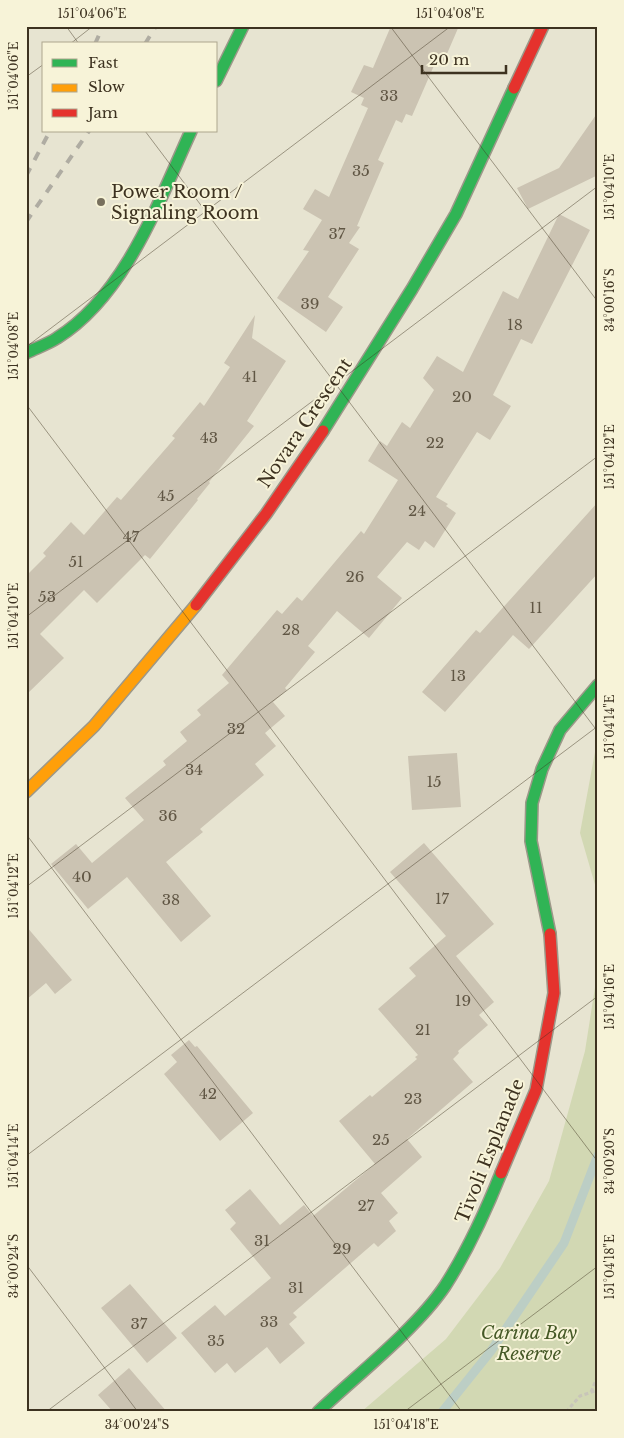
<svg xmlns="http://www.w3.org/2000/svg" width="624" height="1438" font-family="'Libre Baskerville',serif">
<style>
.green{fill:#d2d8b3}
.lines{fill:none;stroke-linecap:round;stroke-linejoin:round}
.stream{stroke:#bccec5;stroke-width:9}
.building{fill:#cbc3b2}
.fast-casing{stroke:#9c9889;stroke-width:14}
.slow-casing{stroke:#9c9889;stroke-width:14}
.jam-casing{stroke:#9c9889;stroke-width:14}
.path{stroke:#c8c5b9;stroke-width:3;stroke-dasharray:4 2.5;stroke-linecap:butt}
.fast{stroke:#30b455;stroke-width:11}
.slow{stroke:#ff9f0a;stroke-width:11}
.jam{stroke:#e5322d;stroke-width:11}
.rail{stroke:#afaca2;stroke-width:4;stroke-dasharray:9 9;stroke-linecap:butt}
.ticks{fill:none;stroke:#3d3220;stroke-width:1;stroke-opacity:0.45}
.poi-dot{fill:#78705e;stroke:#f7f3d8;stroke-width:2}
.labels{text-anchor:middle;dominant-baseline:central;stroke-width:4;stroke-linejoin:round;paint-order:stroke}
.number-label{font-size:15px;fill:#605644}
.poi-label{font-size:18px;fill:#3d3220;stroke:#f7f3d8;text-anchor:start}
.street-label{font-size:18px;fill:#3d3220;stroke:#f7f3d8}
.park-label{font-size:18px;font-style:italic;fill:#455926;stroke:#f7f3d8}
.neatline{fill:none;stroke:#3d3220;stroke-width:2}
.ticks-label{font-size:12px;text-anchor:middle;fill:#3d3220}
</style>
<rect width="100%" height="100%" fill="#e7e4d1"/>
<path class="green" d="M598,749v146l-18,-62 15,-81z
M598,968v444h-237l85,-73 54,-71 49,-87 36,-130z"/>
<g class="lines">
<path class="stream" d="M442,1412l49,-61 73,-108 34,-88"/>
</g>
<path class="building" d="M391,26h68l-16,37 -7,-2 -24,55 -6,-2 -4,9 -6,-3 -18,40 6,3 -27,63 3,1 -11,16 10,6 -31,48 15,10 -17,25 -49,-34 32,-47 -6,-1 19,-30 -19,-11 12,-20 14,8 39,-89 -7,-3 3,-7 -13,-6 13,-27 9,3z
M598,112v63l-70,34 -11,-21 42,-20z
M559,214l31,16 -58,114 -11,-5 -28,56 18,11 -21,34 -13,-8 -41,65 12,7 -2,2 10,7 -22,35 -9,-7 -6,9 -12,-8 -30,35 25,21 -33,40 -32,-27 -29,35 7,6 -30,36 2,2 -14,12 12,14 -20,17 11,13 -21,18 9,11 -64,54 3,3 -37,30 45,54 -30,26 -54,-65 -39,32 -37,-45 25,-20 16,19 52,-43 -19,-22 41,-33 -3,-4 24,-20 -7,-9 21,-17 -4,-5 32,-27 -7,-8 55,-65 5,4 15,-17 5,4 59,-70 3,3 34,-54 -30,-19 12,-20 7,5 15,-24 8,6 24,-38 -11,-12 14,-22 26,16 40,-81 15,8z
M255,315l-3,23 34,23 -39,60 7,5 -45,56 1,1 -13,16 1,1 -48,59 -5,-4 -48,48 -13,-13 -44,44 24,24 -38,37v-119l20,-20 -3,-3 28,-31 13,13 33,-38 4,3 54,-62 -3,-2 28,-34 4,4 26,-39 -6,-4z
M598,502v71l-69,76 -16,-14 -68,77 -23,-20 54,-62 4,3z
M457,753l4,54 -49,3 -4,-54z
M424,843l70,81 -38,32 38,46 -15,13 9,10 -30,26 1,2 -6,6 20,23 -66,57 15,18 -41,36 17,20 -9,8 7,10 -18,16 -4,-4 -81,70 4,4 -8,7 16,19 -25,21 -13,-17 -32,26 -8,-10 -12,10 -34,-40 34,-28 10,11 46,-38 -41,-49 6,-6 -11,-13 25,-21 30,36 24,-20 9,11 62,-52 -36,-43 31,-26 2,2 45,-38 -2,-2 3,-2 -40,-46 38,-33 -7,-8 37,-32 -56,-64z
M26,926l46,54 -17,14 -9,-11 -20,17z
M189,1040l6,7 2,-1 56,67 -33,28 -56,-67 13,-12 -6,-7z
M130,1284l47,54 -30,25 -46,-55z
M129,1368l38,44h-54l-15,-17z"/>
<g class="lines">
<g class="fast-casing">
<path id="fast" d="M216,81l27,-55
M26,353c10,-5 22,-9 31,-15 68,-42 102,-137 134,-207
M323,431l89,-142 44,-75 58,-126
M550,934l-19,-93 1,-38 10,-34 18,-39 38,-45
M318,1412c39,-37 98,-83 127,-126 23,-36 40,-73 56,-113"/>
</g>
<g class="slow-casing">
<path id="slow" d="M26,792l68,-66 102,-121"/>
</g>
<g class="jam-casing">
<path id="jam" d="M514,88l29,-62
M196,605l70,-91 57,-83
M501,1173l35,-83 18,-97 -4,-59"/>
</g>
<path class="path" d="M591,1392l7,-17
M566,1412l14,-16 18,-6"/>
<use href="#fast" class="fast"/>
<use href="#slow" class="slow"/>
<use href="#jam" class="jam"/>
<path class="rail" d="M95,44l8,-18
M145,44l11,-18
M26,176l24,-45
M26,222l63,-91"/>
</g>
<path class="ticks" d="M66,26l13,18M390,26l208,276M70,44l23,-18M26,77l18,-13M145,131l453,601M26,347l425,-321M26,404l572,758M26,617l572,-431M26,834l436,578M26,887l572,-431M26,1156l572,-430M26,1264l112,148M46,1412l552,-416M404,1412l194,-146"/>
<circle class="poi-dot" cx="101" cy="202" r="5"/>
<g class="labels">
<g class="number-label">
<text x="389" y="95">33</text>
<text x="361" y="170">35</text>
<text x="337" y="233">37</text>
<text x="310" y="303">39</text>
<text x="515" y="324">18</text>
<text x="250" y="376">41</text>
<text x="462" y="396">20</text>
<text x="209" y="437">43</text>
<text x="435" y="442">22</text>
<text x="166" y="495">45</text>
<text x="417" y="510">24</text>
<text x="131" y="536">47</text>
<text x="76" y="561">51</text>
<text x="355" y="576">26</text>
<text x="47" y="596">53</text>
<text x="536" y="607">11</text>
<text x="291" y="629">28</text>
<text x="458" y="675">13</text>
<text x="236" y="728">32</text>
<text x="194" y="769">34</text>
<text x="434" y="781">15</text>
<text x="168" y="815">36</text>
<text x="82" y="876">40</text>
<text x="442" y="898">17</text>
<text x="171" y="899">38</text>
<text x="463" y="1000">19</text>
<text x="423" y="1029">21</text>
<text x="208" y="1093">42</text>
<text x="413" y="1098">23</text>
<text x="381" y="1139">25</text>
<text x="366" y="1205">27</text>
<text x="262" y="1240">31</text>
<text x="342" y="1248">29</text>
<text x="296" y="1287">31</text>
<text x="269" y="1321">33</text>
<text x="139" y="1323">37</text>
<text x="216" y="1340">35</text>
</g>
<g class="poi-label">
<text x="111" y="192">Power Room /<tspan x="111" dy="21">Signaling Room</tspan></text>
</g>
<g class="street-label">
<text transform="translate(305 423) rotate(-56)">Novara Crescent</text>
<text transform="translate(490 1151) rotate(-68)">Tivoli Esplanade</text>
</g>
<g class="park-label">
<text x="529" y="1333">Carina Bay<tspan x="529" dy="21">Reserve</tspan></text>
</g>
</g>
<rect width="624" height="1438" fill="none" stroke="#f7f3d8" stroke-width="55"/>
<rect x="42" y="42" width="175" height="90" fill="#f7f3d8" stroke="#ada68e"/>
<rect x="52" y="59" width="25" height="8" fill="#30b455" stroke="#ada68e"/>
<text x="88" y="68" font-size="15" fill="#3d3220">Fast</text>
<rect x="52" y="84" width="25" height="8" fill="#ff9f0a" stroke="#ada68e"/>
<text x="88" y="92" font-size="15" fill="#3d3220">Slow</text>
<rect x="52" y="109" width="25" height="8" fill="#e5322d" stroke="#ada68e"/>
<text x="88" y="118" font-size="15" fill="#3d3220">Jam</text>
<path d="M422 65v8h84v-8" fill="none" stroke="#3d3220" stroke-width="2.5"/>
<text x="429" y="65" font-size="15" fill="#3d3220" stroke="#f7f3d8" stroke-width="4" paint-order="stroke">20 m</text>
<rect x="28" y="28" width="568" height="1382" class="neatline"/>
<g class="ticks-label">
<text x="92" y="18">151°04'06"E</text>
<text x="450" y="18">151°04'08"E</text>
<text transform="translate(14 76) rotate(-90)" y="4">151°04'06"E</text>
<text transform="translate(610 187) rotate(-90)" y="4">151°04'10"E</text>
<text transform="translate(610 300) rotate(-90)" y="4">34°00'16"S</text>
<text transform="translate(14 346) rotate(-90)" y="4">151°04'08"E</text>
<text transform="translate(610 457) rotate(-90)" y="4">151°04'12"E</text>
<text transform="translate(14 616) rotate(-90)" y="4">151°04'10"E</text>
<text transform="translate(610 727) rotate(-90)" y="4">151°04'14"E</text>
<text transform="translate(14 886) rotate(-90)" y="4">151°04'12"E</text>
<text transform="translate(610 997) rotate(-90)" y="4">151°04'16"E</text>
<text transform="translate(14 1156) rotate(-90)" y="4">151°04'14"E</text>
<text transform="translate(610 1161) rotate(-90)" y="4">34°00'20"S</text>
<text transform="translate(14 1266) rotate(-90)" y="4">34°00'24"S</text>
<text transform="translate(610 1267) rotate(-90)" y="4">151°04'18"E</text>
<text x="137" y="1429">34°00'24"S</text>
<text x="406" y="1429">151°04'18"E</text>
</g>
</svg>
